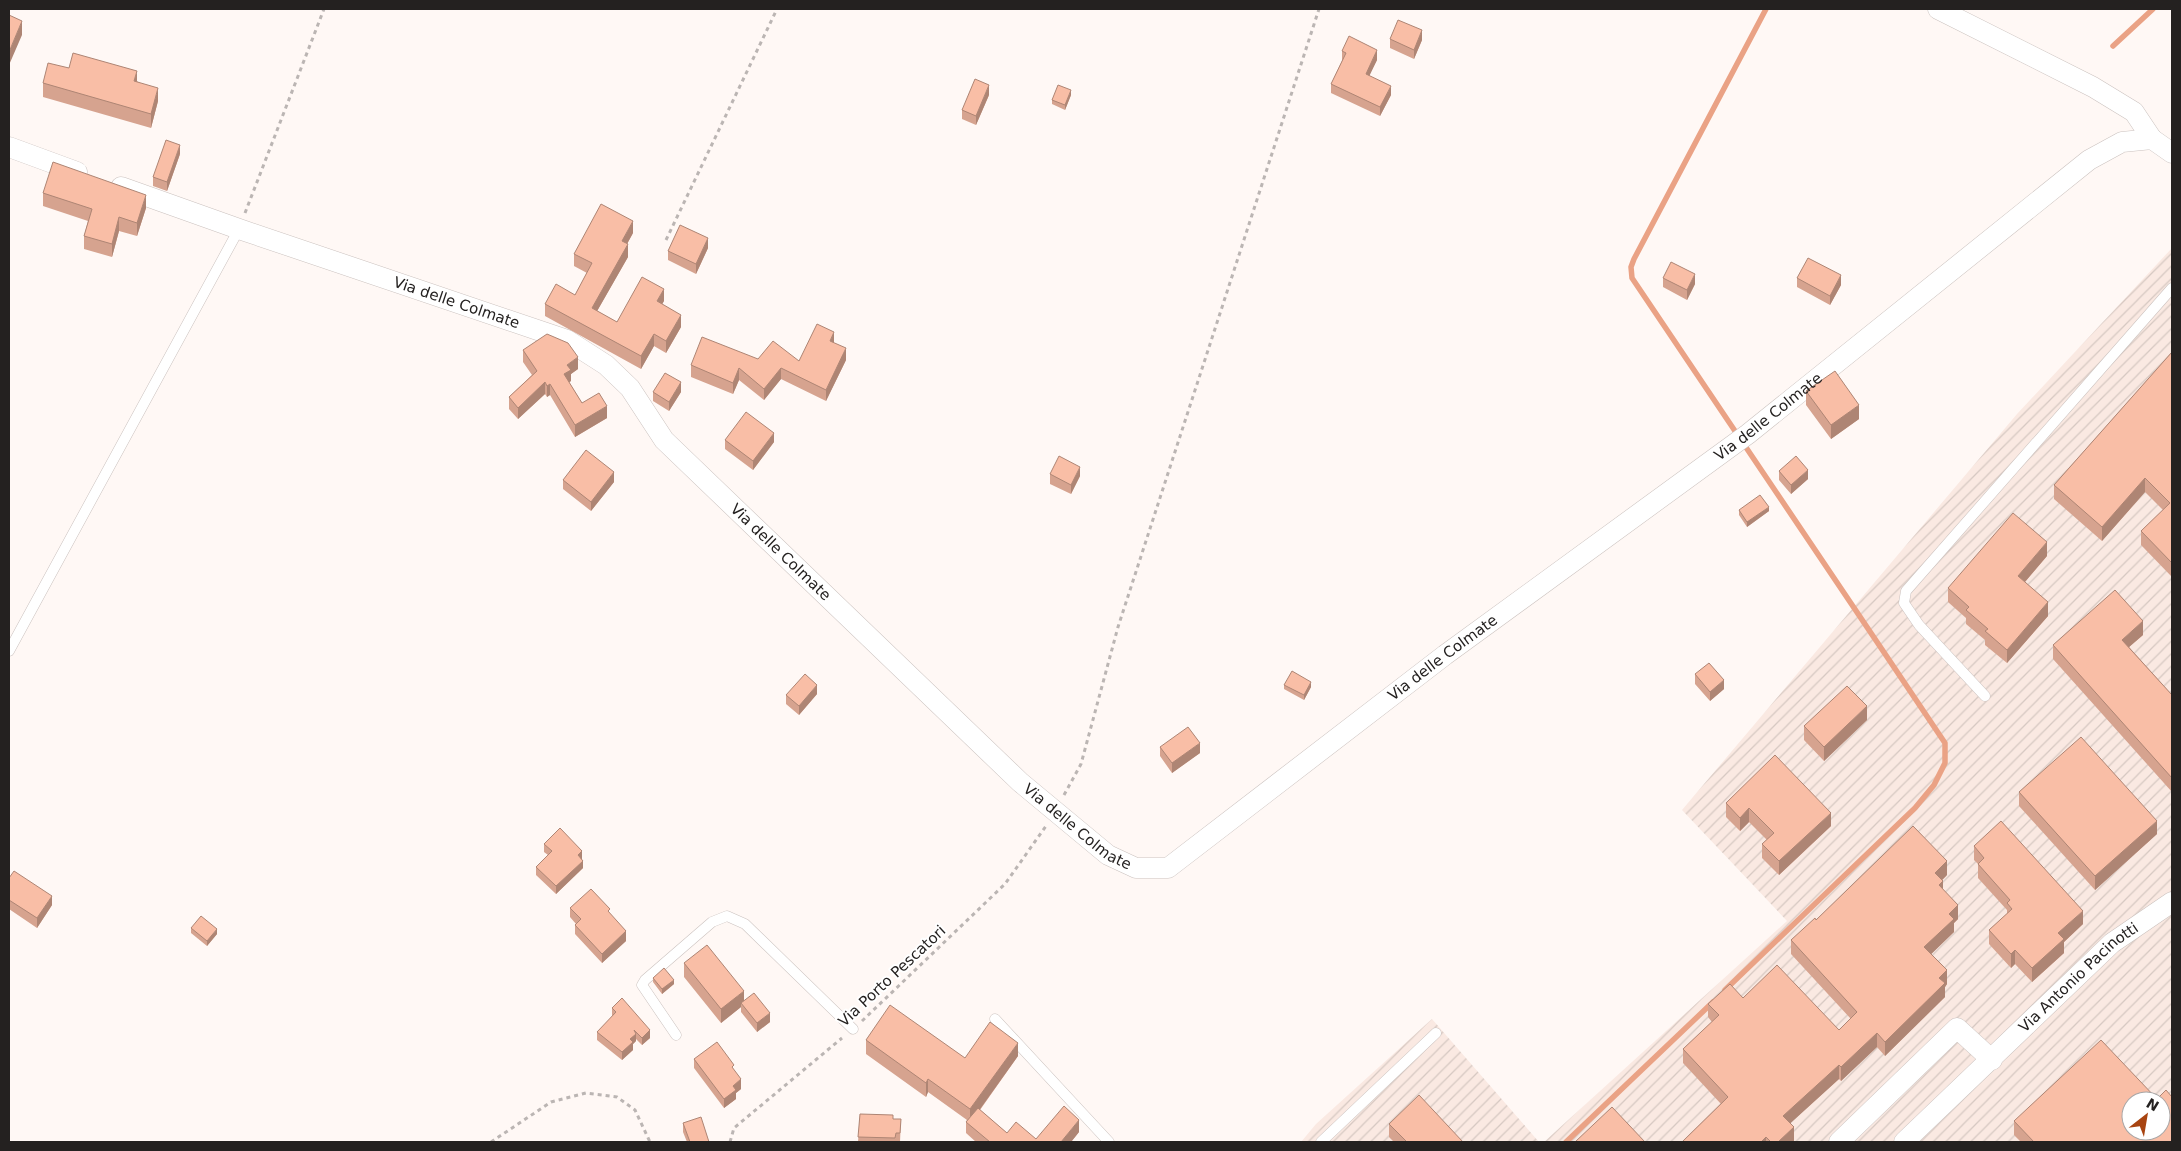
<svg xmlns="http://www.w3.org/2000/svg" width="2181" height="1151" font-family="'DejaVu Sans',sans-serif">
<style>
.industrial{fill:url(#industrial-furrows);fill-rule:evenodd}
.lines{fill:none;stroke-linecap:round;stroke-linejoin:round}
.stream{stroke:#eaa285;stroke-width:5.5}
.lane-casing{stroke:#cbc2bf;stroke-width:11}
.street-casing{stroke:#cbc2bf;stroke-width:21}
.path{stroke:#bbb5b3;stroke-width:3;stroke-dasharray:4 4;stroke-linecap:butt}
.lane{stroke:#fff;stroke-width:10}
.street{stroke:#fff;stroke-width:20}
.wall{fill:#d6a38f}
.shaded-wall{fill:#ae8574}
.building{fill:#f9bea6;stroke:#ae8574;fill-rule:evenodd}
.labels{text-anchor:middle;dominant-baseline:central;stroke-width:4;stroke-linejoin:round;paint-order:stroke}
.street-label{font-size:15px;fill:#242120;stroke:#fff}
</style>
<defs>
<pattern id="industrial-furrows" width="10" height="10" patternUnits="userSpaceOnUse" patternTransform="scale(1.25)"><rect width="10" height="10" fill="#fae9e2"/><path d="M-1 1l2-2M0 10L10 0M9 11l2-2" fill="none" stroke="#d6c8c2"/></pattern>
</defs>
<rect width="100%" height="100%" fill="#fff8f5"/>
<path class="industrial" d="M2172,248v894h-628l243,-221 -105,-111 335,-396zM2131,1101h30v30h-30z
M1432,1019l107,123h-238l15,-18z"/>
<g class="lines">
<path class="stream" d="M2113,46l40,-37
M1725,990l190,-182 19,-23 11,-22v-20l-313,-465 -1,-11 3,-8 132,-250
M1566,1142l147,-140"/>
<g class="lane-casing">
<path id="lane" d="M9,651l230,-422
M1985,696l-66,-71 -15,-22 2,-12 266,-303
M995,1019l114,123
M676,1035l-34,-50 3,-5 67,-58 15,-6 18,8 108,105
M1321,1142l115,-109"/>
</g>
<g class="street-casing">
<g id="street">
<path d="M1938,9l155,78 41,25 18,27"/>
<path d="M9,147l68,25"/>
<path id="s1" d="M121,187l118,42 328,111 39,25 24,23 34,52 356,342 88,73 28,13h32l277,-213 303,-221 341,-274 33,-18 30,-3 20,14"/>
<path d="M1839,1142l118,-114 35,32"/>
<path id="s2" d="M1904,1142l208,-199 60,-41"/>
</g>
</g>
<path class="path" d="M245,213l79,-204
M666,240l111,-231
M1064,795l17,-31 37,-137 201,-618
M862,1021l143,-137 41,-58
M491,1142l60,-40 35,-9 31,4 18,13 15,32
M730,1142l4,-14 108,-90"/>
<use href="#lane" class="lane"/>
<use href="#street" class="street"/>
</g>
<path class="wall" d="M1390,39l32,1 -8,19 -24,-11z
M1342,51l35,9 -8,15 22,20 -11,21 -49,-23v-9l11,-23z
M69,68l68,13 21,20 -7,27 -108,-31v-14z
M989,95l-13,30 -14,-6v-9z
M1071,95l-6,15 -13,-6v-4z
M180,154l-13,37 -14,-5v-9z
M43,193l103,15 -9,28 -18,-5 -7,26 -28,-8v-13l4,-15 -45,-15z
M633,233l-6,11 1,13 -31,54 20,11 47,-21 -2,3 19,23 -15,26 -12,-7 -13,23 -96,-53v-12l30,-9 12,-22 -13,-7v-12z
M708,248l-12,26 -28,-14v-9z
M1663,278l32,6 -8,16 -24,-13z
M1797,278l44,7 -11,20 -33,-18z
M834,343l12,17 -20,41 -45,-22 -17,21 -25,-20 -6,14 -42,-17v-12l67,-6 41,2z
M523,350l55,19 -7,5v7l-2,1 13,21 25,15 -32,19 -25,-42 -3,2 -2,-3 -27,25 -9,-10v-12l23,-22 -9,-13z
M2172,352v225l-31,-32v-14l22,-21 -18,-18 -43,49 -48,-42v-14z
M1806,391l53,28 -28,20 -25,-34z
M653,392h28l-12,19 -16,-10z
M725,440l49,2 -21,28 -28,-21z
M1779,471l29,8 -17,15 -12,-14z
M1050,474l30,2 -9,18 -21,-10z
M563,480l51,2 -23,29 -28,-22z
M1739,510l30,1 -22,16 -8,-12z
M2047,556l-22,26 23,34 -41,47 -22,-18v-5l-19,-16v-6l-18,-16v-14z
M2143,635l-14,12 43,48v97l-119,-133v-14z
M1695,674l29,15 -14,12 -15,-17z
M1284,685l27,2 -7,13 -20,-11z
M817,694l-18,21 -13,-11v-9z
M1867,720l-43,41 -20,-21v-14z
M1160,747l40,6 -28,20 -12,-17z
M2019,792l138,42 -62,56 -76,-84z
M1726,803l105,23 -52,49 -17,-17v-14l5,-4 -18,-18 -9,9 -14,-14z
M544,844l38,15 1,9 -27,26 -20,-19v-8l12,-12 -4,-3z
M1974,846l109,78 -19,18v11l-32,29 -17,-18 -4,4 -22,-24v-14l18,-16v-4l-29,-32v-14l-4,-4z
M1947,875l-5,5 1,9 15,30 -4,4v9l-23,22 16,30 -2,3v10l-60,59 -8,-9 -36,34 -2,-2 -49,44 4,18 -1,1h-111l39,-38 -38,-41v-14l29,-27 -4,-5v-13l35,-6 96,32 12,-11 -60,-65v-14l25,-20z
M9,878l43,27 -15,23 -28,-19z
M570,908l40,6 16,27 -24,22 -27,-29v-9l1,-1 -6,-7z
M191,928l26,6 -10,12 -16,-13z
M684,963l60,38 26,21 -13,10 -16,-20v-5l-20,16 -37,-46z
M653,978l21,6 -12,10 -9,-12z
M612,1008l38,30 -8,7 -6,-6v2l-3,3v6l-11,10 -25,-20v-8l15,-15z
M866,1040l99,18 53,-2 -38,54 27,23 29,6 43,-7 -8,10h-95l-10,-9v-11l1,-2 -39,-28 -2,5 -60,-43z
M694,1059l40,11 7,19 -5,4v6l-12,9 -30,-40z
M860,1114l33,5h8l-1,23h-42z
M2014,1121l158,21h-151l-7,-7z
M683,1123l26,19h-22l-4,-10z
M1389,1124l74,18h-69l-5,-5z"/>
<path class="shaded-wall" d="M22,21v14l-13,30v-13z
M1422,30v10l-8,19v-9z
M1377,50v10l-11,23v-9z
M137,71v14l-3,-4z
M989,85v10l-13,30v-9z
M1391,86v9l-11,21v-9z
M158,88v13l-7,27v-14z
M1071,90v5l-6,15v-5z
M180,145v9l-13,37v-9z
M146,195v13l-9,28v-13z
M119,217v14l-7,26v-13z
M633,221v12l-11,20v-12z
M708,238v10l-12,26v-10z
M628,244v13l-36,63v-12z
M1695,274v10l-8,16v-10z
M1841,275v10l-11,20v-9z
M664,289v12l-7,12v-12z
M681,315v12l-15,26v-12z
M834,332v12l-4,-3z
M654,334v12l-13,23v-13z
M846,348v12l-20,41v-11z
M578,357v12l-7,5v7l-7,5v-12l3,-9z
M739,368v12l-6,14v-11z
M781,368v11l-17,21v-11z
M545,382v12l-27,25v-11z
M681,382v10l-12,19v-9z
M550,384v11l-3,2v-11z
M1859,405v14l-28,20v-14z
M607,406v12l-32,19v-12z
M774,433v9l-21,28v-9z
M1080,467v9l-9,18v-9z
M1808,470v9l-17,15v-9z
M614,472v10l-23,29v-9z
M2145,478v14l-43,49v-14z
M1769,507v4l-22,16v-5z
M2047,542v14l-29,34v-14z
M2048,602v14l-41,47v-13z
M2143,621v14l-21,18v-13z
M1724,680v9l-14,12v-9z
M1311,682v5l-7,13v-5z
M817,685v9l-18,21v-9z
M1867,706v14l-43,41v-14z
M1200,743v10l-28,20v-10z
M1749,808v14l-9,9v-13z
M1831,813v13l-52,49v-14z
M2157,821v13l-62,56v-14z
M582,851v8l-4,4v-8z
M583,861v7l-27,26v-8z
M1947,861v14l-12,12v-14z
M1943,881v14l-4,-10z
M52,896v9l-15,23v-10z
M1958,905v14l-4,4v9l-30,29v-14l25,-33z
M2083,911v13l-19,18v11l-32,29v-14l26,-35z
M217,929v5l-10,12v-5z
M626,931v10l-24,22v-9z
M2015,950v14l-4,4v-14z
M1947,970v14l-2,3v10l-60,59v-14l54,-64z
M674,980v4l-12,10v-5z
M744,991v14l-3,-2v4l-20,16v-14z
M770,1013v9l-13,10v-9z
M650,1030v8l-8,7v-7z
M1877,1033v14l-36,34v-14z
M636,1034v7l-3,3v6l-11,10v-8l8,-13z
M1018,1043v13l-48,67v-14z
M1839,1065v14l-56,51v-14z
M741,1079v10l-5,4v6l-12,9v-9l9,-13z
M928,1079v13l-2,5v-14z
M1079,1120v12l-8,10h-10z
M1794,1127v14l-1,1h-15z
M1766,1137v5h-5z"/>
<path class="building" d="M9,15l13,6 -13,31z
M1398,20l24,10 -8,20 -24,-11z
M1349,36l28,14 -11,24 25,12 -11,21 -49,-23 15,-31 -4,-2z
M73,53l64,18 -3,10 24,7 -7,26 -108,-31 5,-20 21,5z
M975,79l14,6 -13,31 -14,-6z
M1058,85l13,5 -6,15 -13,-5z
M166,140l14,5 -13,37 -14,-5z
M53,162l93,33 -9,28 -18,-6 -7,27 -28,-8 8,-27 -49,-16z
M601,204l32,17 -11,20 6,3 -36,64 25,14 25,-45 22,12 -7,12 24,14 -15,26 -12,-7 -13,22 -96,-52 11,-20 19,11 17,-32 -18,-9z
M680,225l28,13 -12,26 -28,-13z
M1808,258l33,17 -11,21 -33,-18z
M1671,262l24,12 -8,16 -24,-12z
M817,324l17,8 -4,9 16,7 -20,42 -45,-22 -17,21 -25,-21 -6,15 -42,-18 11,-28 56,22 15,-18 26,20z
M547,334l21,9 10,14 -11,8 4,5 -7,4 18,29 17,-10 8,13 -32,19 -25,-41 -3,2 -2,-4 -27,26 -9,-11 28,-26 -14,-21z
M2172,352v211l-31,-32 29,-28 -25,-25 -43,49 -48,-42z
M1835,371l24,34 -28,20 -25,-34z
M665,373l16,9 -12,20 -16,-10z
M746,412l28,21 -21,28 -28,-21z
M586,450l28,22 -23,30 -28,-22z
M1059,456l21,11 -9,18 -21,-11z
M1796,456l12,14 -17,15 -12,-14z
M1760,495l9,12 -22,15 -8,-12z
M2013,513l34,29 -29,34 30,26 -41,48 -22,-19 3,-2 -22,-19 3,-3 -21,-19z
M2115,590l28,31 -21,19 50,55v83l-119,-133z
M1709,663l15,17 -14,12 -15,-18z
M1292,671l19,11 -7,13 -20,-10z
M805,674l12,11 -18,21 -13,-11z
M1847,686l20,20 -43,41 -20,-21z
M1188,727l12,16 -28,20 -12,-16z
M2081,737l76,84 -62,55 -76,-84z
M1775,755l56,58 -52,48 -17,-17 12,-11 -25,-25 -9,10 -14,-15z
M2001,821l82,90 -25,22 6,6 -32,29 -17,-18 -4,4 -22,-24 23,-21 -5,-6 3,-3 -32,-36 6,-6 -10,-12z
M1913,826l34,35 -12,12 8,8 -4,4 19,20 -9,9 5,5 -30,28 23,23 -8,8 6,5 -60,59 -8,-9 -36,34 -2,-2 -56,51 11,11 -16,15h-7l-5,-5 -5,5h-79l46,-45 -45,-48 36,-34 -11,-11 22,-20 13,14 34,-33 62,65 18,-18 -66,-72 24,-22 1,2z
M560,828l22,23 -4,4 5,6 -27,25 -20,-19 16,-16 -8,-7z
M14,871l38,25 -15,22 -28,-18v-22z
M591,889l19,20 -2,2 18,20 -24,23 -27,-29 6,-6 -11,-11z
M201,916l16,13 -10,12 -16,-13z
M707,945l37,46 -23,18 -37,-46z
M664,968l10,12 -12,9 -9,-11z
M754,993l16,20 -13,10 -16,-20z
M622,998l28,32 -8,8 -8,-8 2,4 -6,5 3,3 -11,10 -25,-20 19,-20 -4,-4z
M890,1005l75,53 25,-36 28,21 -48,66 -42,-30 -2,4 -60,-43z
M2101,1040l56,59 9,-9 6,7v45h-138l-20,-21zM2131,1101h30v30h-30z
M717,1042l17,23 -2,2 9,12 -8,7 3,4 -12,9 -30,-40z
M1419,1095l44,47h-56l-18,-18z
M1064,1106l15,14 -18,22h-71l-24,-20 12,-14 29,25 9,-11 20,17z
M1612,1107l33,35h-70z
M860,1114l33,1v4h8l-1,14h-4l-1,5 -37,-1z
M701,1117l8,25h-19l-7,-19z"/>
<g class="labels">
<g class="street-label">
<text stroke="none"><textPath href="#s1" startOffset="355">Via delle Colmate</textPath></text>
<text stroke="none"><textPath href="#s1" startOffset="2035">Via delle Colmate</textPath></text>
<text stroke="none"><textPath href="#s1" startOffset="775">Via delle Colmate</textPath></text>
<text stroke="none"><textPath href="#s1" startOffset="1630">Via delle Colmate</textPath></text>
<text stroke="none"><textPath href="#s1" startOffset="1180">Via delle Colmate</textPath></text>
<text transform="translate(892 976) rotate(-43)">Via Porto Pescatori</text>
<text stroke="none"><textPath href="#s2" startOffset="240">Via Antonio Pacinotti</textPath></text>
</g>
</g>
<rect width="2181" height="1151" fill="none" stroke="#242120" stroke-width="20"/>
<g transform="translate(2146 1116) rotate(31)"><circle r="24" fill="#ffffff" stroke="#a7a6a6"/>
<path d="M0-4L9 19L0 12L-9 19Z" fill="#a84411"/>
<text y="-8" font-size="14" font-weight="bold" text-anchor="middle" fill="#242120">N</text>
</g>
</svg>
